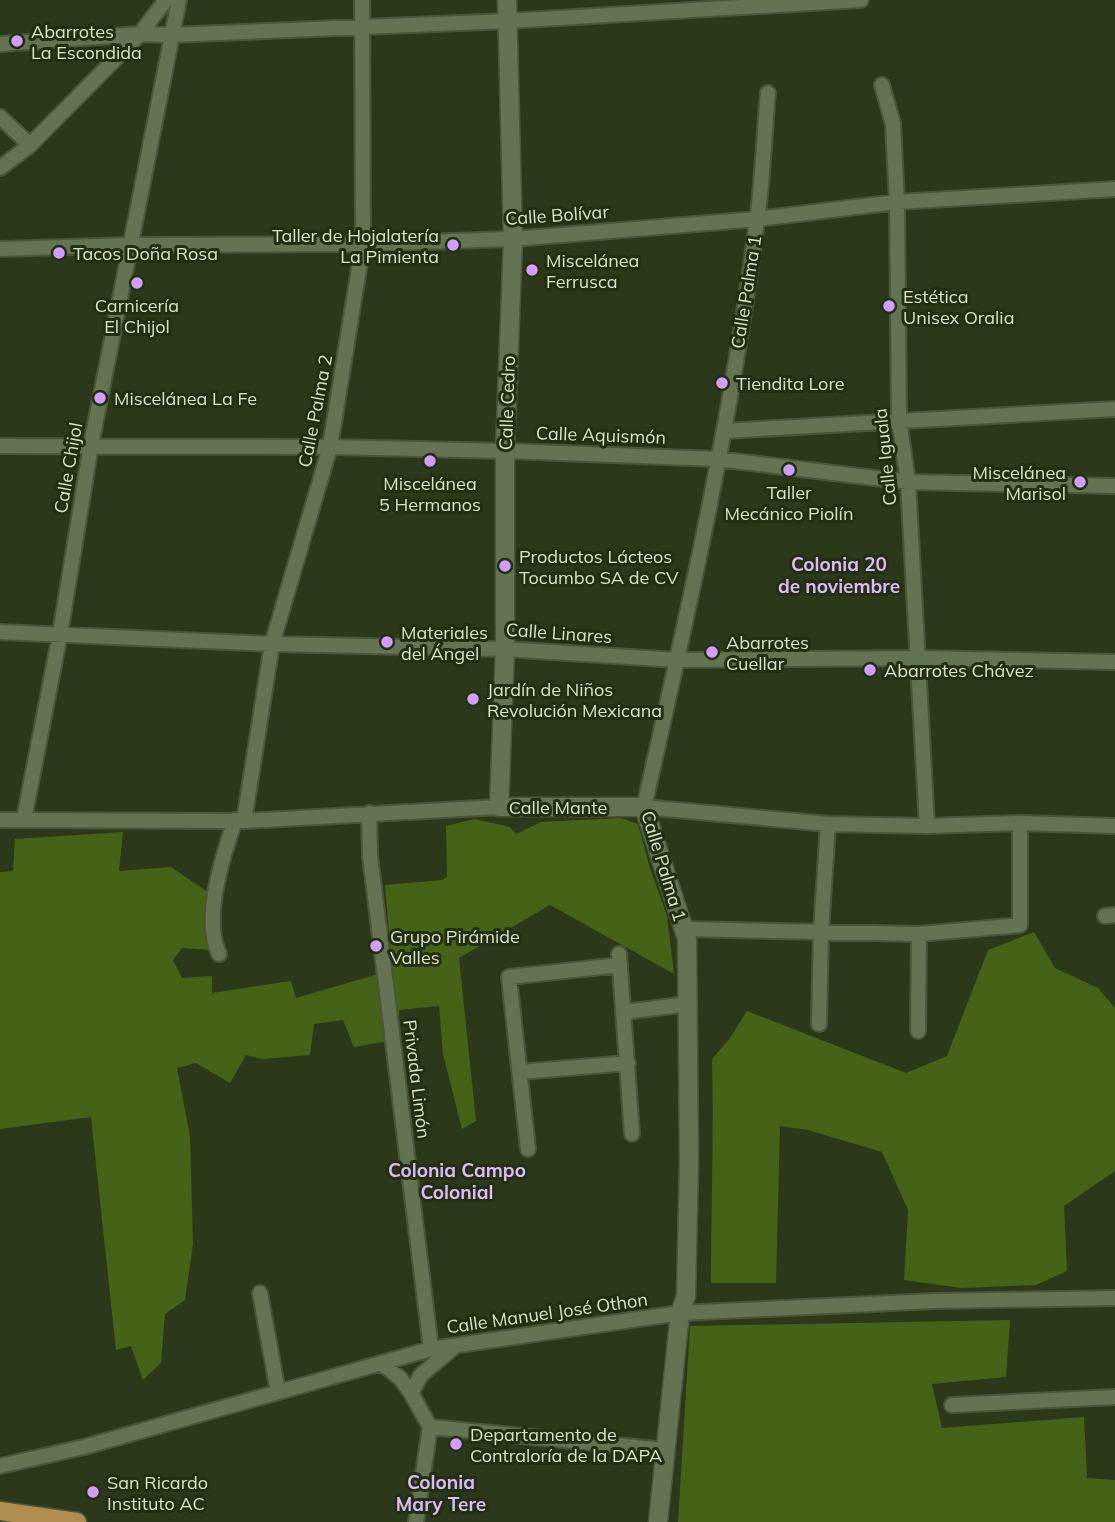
<svg xmlns="http://www.w3.org/2000/svg" width="1115" height="1522" font-family="Mulish,sans-serif">
<style>
.green{fill:#456217}
.lines{fill:none;stroke-linecap:round;stroke-linejoin:round}
.minor-casing{stroke:#4a563b;stroke-width:18}
.tertiary-casing{stroke:#4a563b;stroke-width:21}
.primary-casing{stroke:#4a563b;stroke-width:21}
.minor{stroke:#647352;stroke-width:14}
.tertiary{stroke:#647352;stroke-width:18}
.primary{stroke:#b08e51;stroke-width:18}
.poi-dot{fill:#d19dfe;stroke:#222f10;stroke-width:2.5}
.labels{text-anchor:middle;dominant-baseline:central;stroke-width:6;stroke-linejoin:round;paint-order:stroke}
.poi-label{font-size:18px;fill:#d6e0cd;stroke:#222f10;text-anchor:start}
.street-label{font-size:18px;fill:#d6e0cd;stroke:#222f10}
.neighbourhood-label{font-size:19px;font-weight:bold;fill:#dcb8fc;stroke:#222f10}
</style>
<rect width="100%" height="100%" fill="#2b391a"/>
<path class="green" d="M621,818l17,6 12,44 17,48 7,58 -124,-69 -91,53 17,163 -14,8 -19,-75 -4,-48 -40,4 1,29 -46,8 -11,-27 -29,4 -4,31 -48,4 -16,-4 -16,28 -34,-20 -19,5 13,68 3,108 -8,56 -20,14 -4,49 -18,17 -12,-34 -15,4 -25,-233 -91,12v-257l13,-1 2,-32 108,-7 -4,39 52,-4 41,28 -2,55 -28,-2 -9,12 9,18 30,-2v17l79,-12 5,17 96,-28 -7,-85 57,-5 5,-3 -1,-51 28,-7 36,8 6,7 25,-12z
M1034,932l21,36 43,20 17,20v163l-51,35 3,65 -31,14 -75,3 -57,-8 4,-70 -26,-58 -74,-22 -28,-4 -4,157h-65c0,-75 3,-149 1,-224l18,-21 17,-27 159,62 41,-17 41,-106z
M1010,1320l-4,57 -74,7 10,44 142,-11 3,61 28,2v42h-437l12,-196z"/>
<g class="lines">
<g class="minor-casing">
<path id="minor" d="M0,44l140,-10 31,1 337,-14 353,-21
M882,85l11,39 4,78 2,218 9,62 19,344
M768,93c-4,42 -5,85 -11,127 -25,198 -69,393 -113,587l184,17 99,2 93,-3 95,3
M0,117l30,28
M0,168l30,-23 110,-111 26,-34
M0,249l131,-4 232,-1 150,-5 244,-20 140,-17 218,-13
M724,431l391,-22
M0,446l330,1 175,4 212,8 191,23 207,4
M0,632l272,12 233,5 173,11 240,-2 197,4
M369,813l1,43 61,493
M24,819l36,-185 31,-189 88,-445
M0,820l244,1 255,-14
M244,821l28,-177 58,-197 33,-203 -1,-244
M1105,916l10,-1
M684,929l235,5 101,-9v-102
M219,954c-17,-36 4,-98 16,-134
M619,954l13,180
M625,1012l63,-8
M819,1024l2,-92 7,-108
M918,1031l1,-97
M520,1072l108,-9
M528,1149l-19,-172 111,-12
M260,1293l18,99
M381,1363l19,15 11,15
M952,1405l163,-8
M430,1427l235,23
M0,1466l84,-19 347,-98 249,-36 254,-12 181,-3
M416,1522l14,-95 -19,-34 10,-18 33,-28"/>
</g>
<g class="tertiary-casing">
<path id="tertiary" d="M507,0l6,239 -8,212v198l-6,158h145l43,132 2,222 -3,135 -6,17 -22,209"/>
</g>
<g class="primary-casing">
<path id="primary" d="M0,1511l77,11"/>
</g>
<use href="#minor" class="minor"/>
<use href="#tertiary" class="tertiary"/>
<use href="#primary" class="primary"/>
</g>
<g class="poi-dot">
<circle cx="17" cy="41" r="7"/>
<circle cx="453" cy="245" r="7"/>
<circle cx="59" cy="253" r="7"/>
<circle cx="532" cy="270" r="7"/>
<circle cx="137" cy="283" r="7"/>
<circle cx="889" cy="306" r="7"/>
<circle cx="722" cy="383" r="7"/>
<circle cx="100" cy="398" r="7"/>
<circle cx="430" cy="461" r="7"/>
<circle cx="789" cy="470" r="7"/>
<circle cx="1080" cy="482" r="7"/>
<circle cx="505" cy="566" r="7"/>
<circle cx="387" cy="642" r="7"/>
<circle cx="712" cy="652" r="7"/>
<circle cx="870" cy="670" r="7"/>
<circle cx="473" cy="699" r="7"/>
<circle cx="376" cy="946" r="7"/>
<circle cx="456" cy="1444" r="7"/>
<circle cx="93" cy="1492" r="7"/>
</g>
<g class="labels">
<g class="poi-label">
<text x="31" y="31">Abarrotes<tspan x="31" dy="21">La Escondida</tspan></text>
<text x="439" y="235" text-anchor="end">Taller de Hojalatería<tspan x="439" dy="21">La Pimienta</tspan></text>
<text x="73" y="253">Tacos Doña Rosa</text>
<text x="546" y="260">Miscelánea<tspan x="546" dy="21">Ferrusca</tspan></text>
<text x="903" y="296">Estética<tspan x="903" dy="21">Unisex Oralia</tspan></text>
<text x="137" y="305" text-anchor="middle">Carnicería<tspan x="137" dy="21">El Chijol</tspan></text>
<text x="736" y="383">Tiendita Lore</text>
<text x="114" y="398">Miscelánea La Fe</text>
<text x="1066" y="472" text-anchor="end">Miscelánea<tspan x="1066" dy="21">Marisol</tspan></text>
<text x="430" y="483" text-anchor="middle">Miscelánea<tspan x="430" dy="21">5 Hermanos</tspan></text>
<text x="789" y="492" text-anchor="middle">Taller<tspan x="789" dy="21">Mecánico Piolín</tspan></text>
<text x="519" y="556">Productos Lácteos<tspan x="519" dy="21">Tocumbo SA de CV</tspan></text>
<text x="401" y="632">Materiales<tspan x="401" dy="21">del Ángel</tspan></text>
<text x="726" y="642">Abarrotes<tspan x="726" dy="21">Cuellar</tspan></text>
<text x="884" y="670">Abarrotes Chávez</text>
<text x="487" y="689">Jardín de Niños<tspan x="487" dy="21">Revolución Mexicana</tspan></text>
<text x="390" y="936">Grupo Pirámide<tspan x="390" dy="21">Valles</tspan></text>
<text x="470" y="1434">Departamento de<tspan x="470" dy="21">Contraloría de la DAPA</tspan></text>
<text x="107" y="1482">San Ricardo<tspan x="107" dy="21">Instituto AC</tspan></text>
</g>
<g class="street-label">
<text transform="translate(557 215) rotate(-4)">Calle Bolívar</text>
<text transform="translate(746 292) rotate(-81)">Calle Palma 1</text>
<text transform="translate(507 403) rotate(-88)">Calle Cedro</text>
<text transform="translate(315 411) rotate(-79)">Calle Palma 2</text>
<text transform="translate(601 435) rotate(2)">Calle Aquismón</text>
<text transform="translate(885 457) rotate(-96)">Calle Iguala</text>
<text transform="translate(68 468) rotate(-80)">Calle Chijol</text>
<text transform="translate(559 633) rotate(4)">Calle Linares</text>
<text x="558" y="807">Calle Mante</text>
<text transform="translate(664 866) rotate(73)">Calle Palma 1</text>
<text transform="translate(417 1079) rotate(83)">Privada Limón</text>
<text transform="translate(547 1313) rotate(-8)">Calle Manuel José Othon</text>
</g>
<g class="neighbourhood-label">
<text x="839" y="564">Colonia 20<tspan x="839" dy="22">de noviembre</tspan></text>
<text x="457" y="1170">Colonia Campo<tspan x="457" dy="22">Colonial</tspan></text>
<text x="441" y="1482">Colonia<tspan x="441" dy="22">Mary Tere</tspan></text>
</g>
</g>
</svg>
